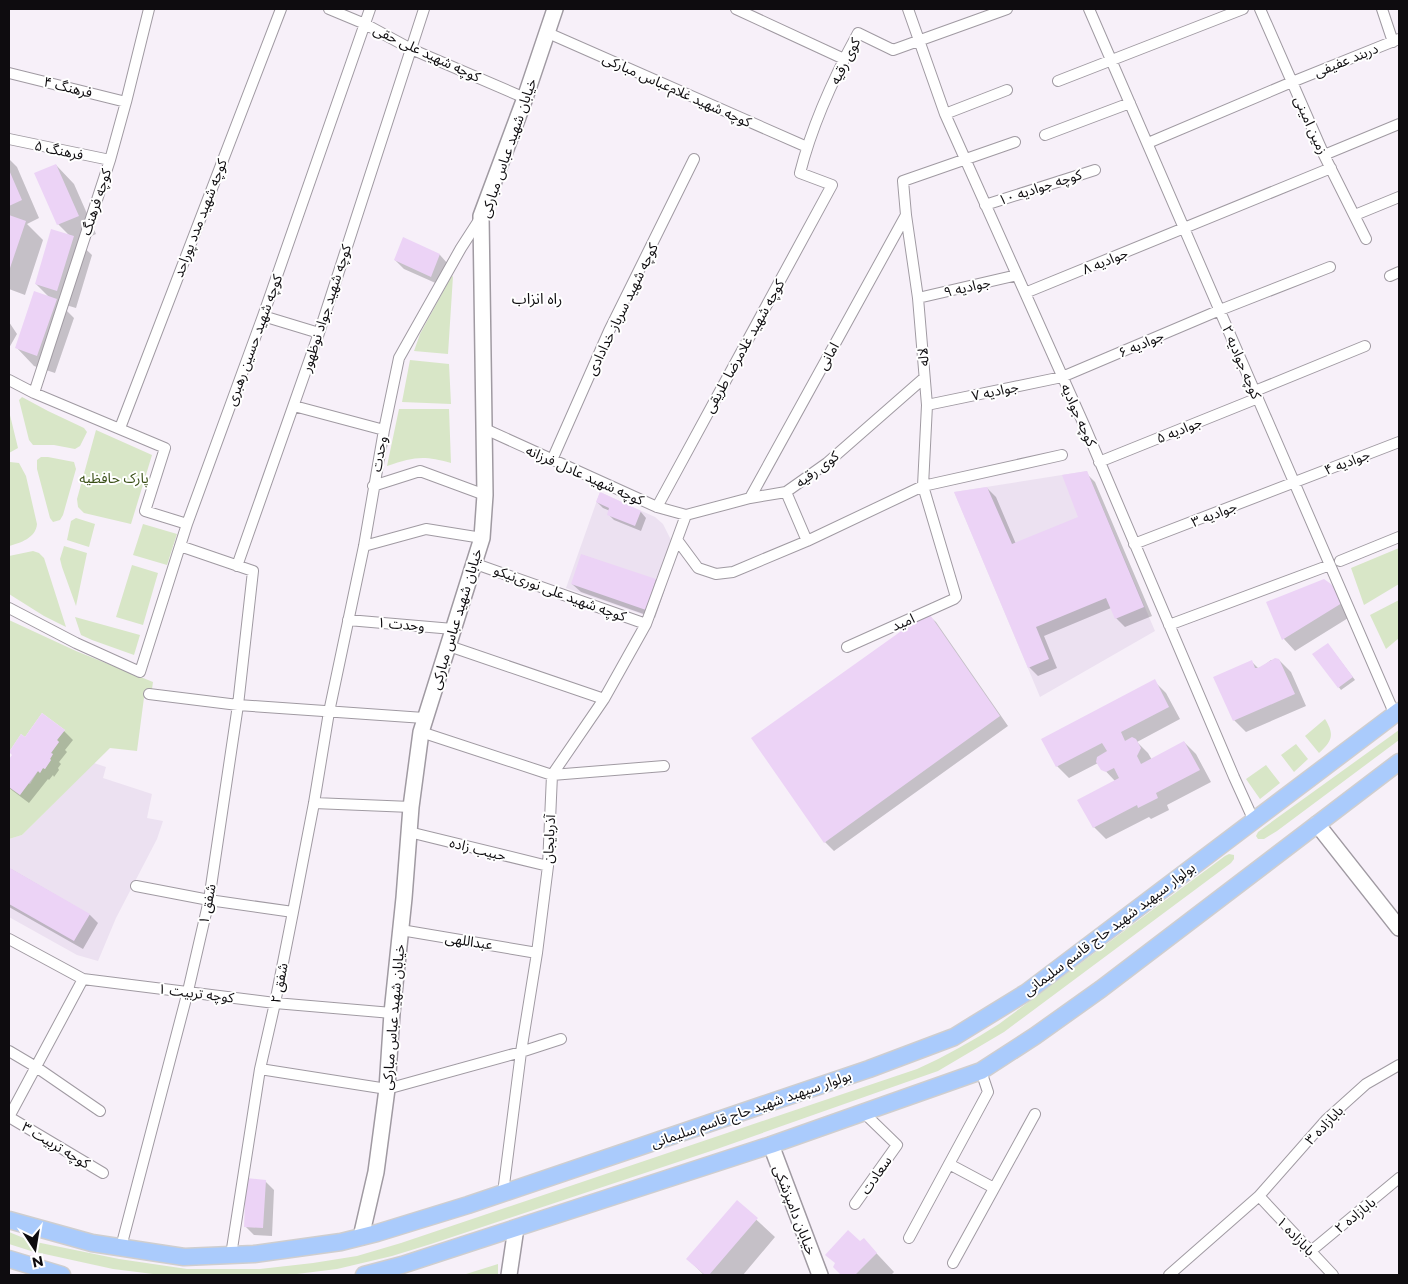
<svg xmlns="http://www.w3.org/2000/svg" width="1408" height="1284" font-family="Montserrat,'Noto Sans Arabic',sans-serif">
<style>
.built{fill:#ece1f1}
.green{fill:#d8e6c7}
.shadow{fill:#0003}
.building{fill:#ecd3f6}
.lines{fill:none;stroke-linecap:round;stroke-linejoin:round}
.street-casing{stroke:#a09aa2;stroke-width:12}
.secondary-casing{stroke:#a09aa2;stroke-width:18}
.primary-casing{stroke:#cfcecf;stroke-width:19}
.street{stroke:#fff;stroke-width:10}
.secondary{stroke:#fff;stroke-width:15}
.primary{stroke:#aacbfc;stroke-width:16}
.labels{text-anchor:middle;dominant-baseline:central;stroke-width:4;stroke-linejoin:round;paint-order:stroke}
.street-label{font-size:14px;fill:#0e0c0f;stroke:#fff}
.park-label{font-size:14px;fill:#3a4f17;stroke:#fff}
.neighbourhood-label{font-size:15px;fill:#0e0c0f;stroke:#fff}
</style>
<rect width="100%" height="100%" fill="#f7f0f9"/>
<path class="built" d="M1087,471l68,160 -115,66 -86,-205z
M600,492l55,25 8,7 9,18 -16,37 -12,36 -78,-27z
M94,763l12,4 -3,11 49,16 -5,24 16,3 -6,18 -41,79 -18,43 -21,-6 -68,-38v-78l13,-4z"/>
<path class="green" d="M453,276l-5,78 -34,-3 6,-17 31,-57z
M410,360l39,4 2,40 -49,-2z
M22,397l26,14 36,17 3,4 -7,14 -5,3 -21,-4h-21l-4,-5 -10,-40z
M399,409h50l2,54c-28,-8 -37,-6 -64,3z
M9,411l9,37 -9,5z
M96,430l56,25 -21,69 -47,-11 -6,-6 -1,-8z
M41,457h7l26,5 2,7 -13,46 -3,5 -7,2 -3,-4 -13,-49v-9z
M10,462l9,1 7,13 11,48c-1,14 -17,19 -28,22v-83z
M76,518l19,6 -6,23 -22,-7 4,-19z
M143,524l34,10 -10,31 -34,-10z
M64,546l23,7 -11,53 -14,-39 -2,-8z
M1399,548v36l-35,21 -13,-37z
M33,551l6,2 5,5 22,69 -22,-11 -35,-22v-38z
M132,565l26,8 -15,52 -27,-8z
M1399,600v38l-13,11 -16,-34z
M75,617l65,18 -6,20 -42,-15 -11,-5z
M9,620l67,31 77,31 -1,7 -7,1 -8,61 -27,-3 -88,87 -13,4v-52l11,8 8,-12 2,1 8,-13 2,2 3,-5 2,1 6,-9 -1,-1 3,-5 -2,-1 8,-11 -2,-2 8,-10 -23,-17 -17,24 -4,-3 -12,18z
M1325,719c10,16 7,22 -6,34l-14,-17z
M1399,730v10l-122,91 -13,8h-6l-2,-3 2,-4 8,-6z
M1296,744l12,15 -14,13 -13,-17z
M1266,765l14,18 -20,16 -14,-20z
M1229,854l5,1v4l-3,4 -227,169 -66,39 -221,78 -286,95 -39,12 -55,13 -48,6h-128l-48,-6 -82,-18 -22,-7v-12l22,9 39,8 49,10 68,10h73l53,-6 44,-7 44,-13 516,-174c29,-13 55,-28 82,-45l226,-168z
M498,1264v11h-35z"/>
<path class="shadow" d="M9,159l8,8 22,51 -12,6 16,16 -18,55 -16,-6z
M56,165l18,19 22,50 -18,8 14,13 -16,53 -17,-5 15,15 -19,55 -21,-7 -18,-19 34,-49 -14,-14 34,-48 -12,-12 -22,-50z
M404,239l36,16 8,9 -8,21 -36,-16 -9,-9z
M9,322l8,12 -8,14z
M1086,473l9,9 57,134 -27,11 -9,-9 -5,-10 -67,28 13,32 -19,8 -9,-9 -42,-179 9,9 20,47 64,-26z
M600,494l41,18 5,6 -5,13 -27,-11 -6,-6 2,-3 -7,-3 -6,-6z
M582,555l74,25 9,9 -10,29 -74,-26 -9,-8z
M1343,597l10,18 -58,36 -11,-12 -17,-36z
M927,614l9,8 72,104 -174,125 -9,-9z
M1330,647l25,33 -14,10 -27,-36z
M1271,660h8l12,12 15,34 -60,26 -12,-12 18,-58 6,6 4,-1z
M1154,681l12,12 14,26 -43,23 11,11 4,7 32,-18 12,12 15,28 -44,23 2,5 -18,9 -2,-2 -43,22 -12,-12 21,-46 -17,-18 -29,15 -12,-12 -14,-27z
M64,731l9,9 -8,10 2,2 -8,10 2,2 -3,4 1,2 -5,7 -1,-2 -4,5 -1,-1 -19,24 -20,-15v-26l17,-23z
M11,869l79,46 8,8 -15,26 -74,-42v-34z
M265,1181l9,9 -2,46 -18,-1 -9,-9z
M737,1202l38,35 -32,38h-39l-16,-16z
M864,1240l30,32 -3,3h-49l-8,-8z"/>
<path class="building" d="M56,164l23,52 -22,9 -23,-52z
M9,170l13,30 -13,6z
M9,215l17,6 -17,50z
M51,229l23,7 -17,55 -22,-7z
M403,237l37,17 -9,23 -37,-17z
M34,291l23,8 -20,57 -22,-8z
M1087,471l57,136 -29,12 -9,-21 -70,29 13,32 -21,9 -74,-176 33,-5 25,57 66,-27 -16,-42z
M600,492l41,19 -6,15 -28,-11 2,-7 -13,-6z
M581,554l75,25 -10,31 -75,-26z
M1324,579l7,5 9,11 2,8 -60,37 -16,-38z
M928,612l72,104 -176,127 -73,-105z
M1328,643l25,34 -15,11 -26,-34z
M1275,658l4,1 16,35 -62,27 -20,-44 39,-17 3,8h3z
M1155,679l14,28 -48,25 4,9 7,-4 4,2 5,9 -4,8 4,8 43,-23 16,29 -44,23 2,5 -20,10 -1,-3 -44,23 -16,-28 42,-22 -5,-10 -8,4 -5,-2 -5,-8 1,-5 10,-6 -5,-8 -46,24 -15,-28z
M42,713l23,17 -8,10 2,2 -8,11 2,1 -3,5 1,1 -6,9 -2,-1 -3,5 -2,-2 -18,24 -11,-8v-28l3,-4 -3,-3 12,-18 4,3z
M10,868l80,46 -16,27 -65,-37v-34z
M246,1178l20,2 -3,48 -19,-1z
M737,1200l21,18 -49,57h-4l-19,-16z
M848,1230l12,11 4,-3 13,15 -22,22h-14l-8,-8 2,-4 -10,-8z"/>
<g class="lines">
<g class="street-casing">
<path id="street" d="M329,9l36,15 46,25 114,49
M736,9l108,50
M908,9l37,105 140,313 149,350 20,44
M1089,9l306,706
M1260,9l64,146 42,84
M1382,9l11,33
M548,33l259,114
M9,73l117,29
M1058,81l185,-72
M945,114l62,-24
M1045,135l85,-32
M9,139l101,21
M1148,143l144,-61 107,-43
M1324,155l75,-31
M985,205l110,-35
M1355,215l44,-18
M1390,276l9,-4
M1025,293l306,-125
M918,298l99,-23
M263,316l56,17
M9,380l25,13 131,55 -20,63 42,13
M1255,391l110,-45
M34,393l76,-233 16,-58 23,-93
M927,405l135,-28 158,-67 110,-43
M294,406l90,24
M120,428l161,-419
M485,429l172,78 29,8
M552,460l57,-129 85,-172
M1099,462l159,-64
M373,486l47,-15 65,24
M786,492l21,49
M750,498l156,-283
M657,507l175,-322 -32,-12c12,-48 34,-96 58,-140l35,17 114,-41
M686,515l64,-17 36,-6 41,-29 97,-85
M678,541l20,27 18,6 17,-2 74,-31 116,-55 139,-31
M1134,544l265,-102
M364,546l62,-17 56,9
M1340,561l59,-24
M473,563l173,61
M237,566l82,-233 105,-324
M9,608l67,35 64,29 47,-148 76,-208 107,-307
M348,620l105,9
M1169,625l161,-60
M449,646l155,53
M847,647l107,-48 2,-2 -33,-111 4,-81 -9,-107 -12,-83 -3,-34 112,-39
M149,694l89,11 186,13
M421,732l131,43 112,-9
M314,803l97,4
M409,832l139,34
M136,886l73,14 84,12
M401,930l136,23
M9,939l74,40 192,24 117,10
M83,979l-74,138 94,56
M9,1051l27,16 64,44
M260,1069l127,20 134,-37 40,-13
M949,1164l45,24
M503,1193l18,-141 16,-99 11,-87 4,-91 52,-76 42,-75 40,-109
M1259,1196l74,79
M855,1204l42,-59 -34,-33
M909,1238l79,-146 -7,-21
M121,1247l67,-256 21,-91 29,-195 15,-134 -73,-25
M1311,1251l88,-73
M231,1255l29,-186 15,-66 18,-91 21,-109 15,-91 35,-166 20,-116 15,-72 62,-110 20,-31
M953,1263l82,-149
M1169,1275l90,-79 67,-76 40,-36 33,-19"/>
</g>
<g class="secondary-casing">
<path id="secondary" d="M1317,824l82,104
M771,1145l49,130
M361,1237l15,-65 11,-83 5,-76 12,-115 7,-91 10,-75 61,-194 3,-43 -4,-279 44,-118 30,-89
M509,1275l7,-47"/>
</g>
<g class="primary-casing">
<path id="primary" d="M9,1220l83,23 92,14 70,-3 87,-12 36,-9 91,-28 401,-136 85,-32 73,-45 372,-281
M9,1259l53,16
M364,1275l38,-10 369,-120 210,-74 54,-35 66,-47 298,-227"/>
</g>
<use href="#street" class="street"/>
<use href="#secondary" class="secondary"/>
<use href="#primary" class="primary"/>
</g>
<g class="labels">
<g class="street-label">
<text transform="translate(427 53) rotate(25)">کوچه شهید علی حقی</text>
<text transform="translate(1346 60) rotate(-22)">دربند عفیفی</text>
<text transform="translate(845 61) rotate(-63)">کوی رقیه</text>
<text transform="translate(68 87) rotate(14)">فرهنگ ۴</text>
<text transform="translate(677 90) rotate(24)">کوچه شهید غلام‌عباس مبارکی</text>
<text transform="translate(1311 125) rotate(66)">زمین امینی</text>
<text transform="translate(508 148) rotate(-71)">خیابان شهید عباس مبارکی</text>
<text transform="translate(59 150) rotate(12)">فرهنگ ۵</text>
<text transform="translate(1040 187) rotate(-18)">کوچه جوادیه ۱۰</text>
<text transform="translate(96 202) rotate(-72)">کوچه فرهنگ</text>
<text transform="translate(200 218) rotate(-69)">کوچه شهید مدد پوراحد</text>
<text transform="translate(1105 261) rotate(-22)">جوادیه ۸</text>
<text transform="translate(967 287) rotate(-13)">جوادیه ۹</text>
<text transform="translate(326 308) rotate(-72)">کوچه شهید جواد نوظهور</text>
<text transform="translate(622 309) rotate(-64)">کوچه شهید سرباز خدادادی</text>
<text transform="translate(254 340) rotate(-70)">کوچه شهید حسین رهبری</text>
<text transform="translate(1141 344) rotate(-23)">جوادیه ۶</text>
<text transform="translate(744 346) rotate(-61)">کوچه شهید غلامرضا طریقی</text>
<text transform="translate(828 356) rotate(-61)">امانی</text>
<text transform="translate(923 357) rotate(-94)">لاله</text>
<text transform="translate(1242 362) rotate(67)">کوچه جوادیه ۲</text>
<text transform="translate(995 391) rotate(-12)">جوادیه ۷</text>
<text transform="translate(1079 415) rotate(66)">کوچه جوادیه</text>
<text transform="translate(1179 430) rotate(-22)">جوادیه ۵</text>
<text transform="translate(379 454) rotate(-80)">وحدت</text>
<text transform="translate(1347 462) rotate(-21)">جوادیه ۴</text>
<text transform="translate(817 469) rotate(-37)">کوی رقیه</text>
<text transform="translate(585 475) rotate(24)">کوچه شهید عادل فرزانه</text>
<text transform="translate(1214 514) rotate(-21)">جوادیه ۳</text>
<text transform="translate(560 593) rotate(20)">کوچه شهید علی نوری‌نیکو</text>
<text transform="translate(456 619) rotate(-73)">خیابان شهید عباس مبارکی</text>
<text transform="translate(903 622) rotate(-24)">امید</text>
<text transform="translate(401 624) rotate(5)">وحدت ۱</text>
<text transform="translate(549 839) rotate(-87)">آذربایجان</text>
<text transform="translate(478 849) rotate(14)">حبیب زاده</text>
<text transform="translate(207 904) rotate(-79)">شفق ۱</text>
<text transform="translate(1109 929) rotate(-37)">بولوار سپهبد شهید حاج قاسم سلیمانی</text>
<text transform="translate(469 941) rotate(9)">عبداللهی</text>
<text transform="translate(279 983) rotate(-79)">شفق ۲</text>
<text transform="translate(196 993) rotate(7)">کوچه تربیت ۱</text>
<text transform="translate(393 1017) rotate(-85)">خیابان شهید عباس مبارکی</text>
<text transform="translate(751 1109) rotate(-19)">بولوار سپهبد شهید حاج قاسم سلیمانی</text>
<text transform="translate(1324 1125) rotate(-46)">بابازاده ۳</text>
<text transform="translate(56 1145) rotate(31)">کوچه تربیت ۳</text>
<text transform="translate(876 1175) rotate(-55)">سعادت</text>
<text transform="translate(795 1210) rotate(69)">خیابان دامپزشکی</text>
<text transform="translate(1355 1215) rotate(-39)">بابازاده ۲</text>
<text transform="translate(1296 1236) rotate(46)">بابازاده ۱</text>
</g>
<g class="park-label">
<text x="114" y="478">پارک حافظیه</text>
</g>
<g class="neighbourhood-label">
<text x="537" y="298">راه انزاب</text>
</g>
</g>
<rect width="1408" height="1284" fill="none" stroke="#0e0c0f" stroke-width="20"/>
<g transform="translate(35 1249) rotate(168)" stroke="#ffffff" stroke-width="4" paint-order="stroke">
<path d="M0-4L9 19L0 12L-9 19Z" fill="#0e0c0f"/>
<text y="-8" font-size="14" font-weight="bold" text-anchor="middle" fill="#0e0c0f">N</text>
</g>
</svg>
